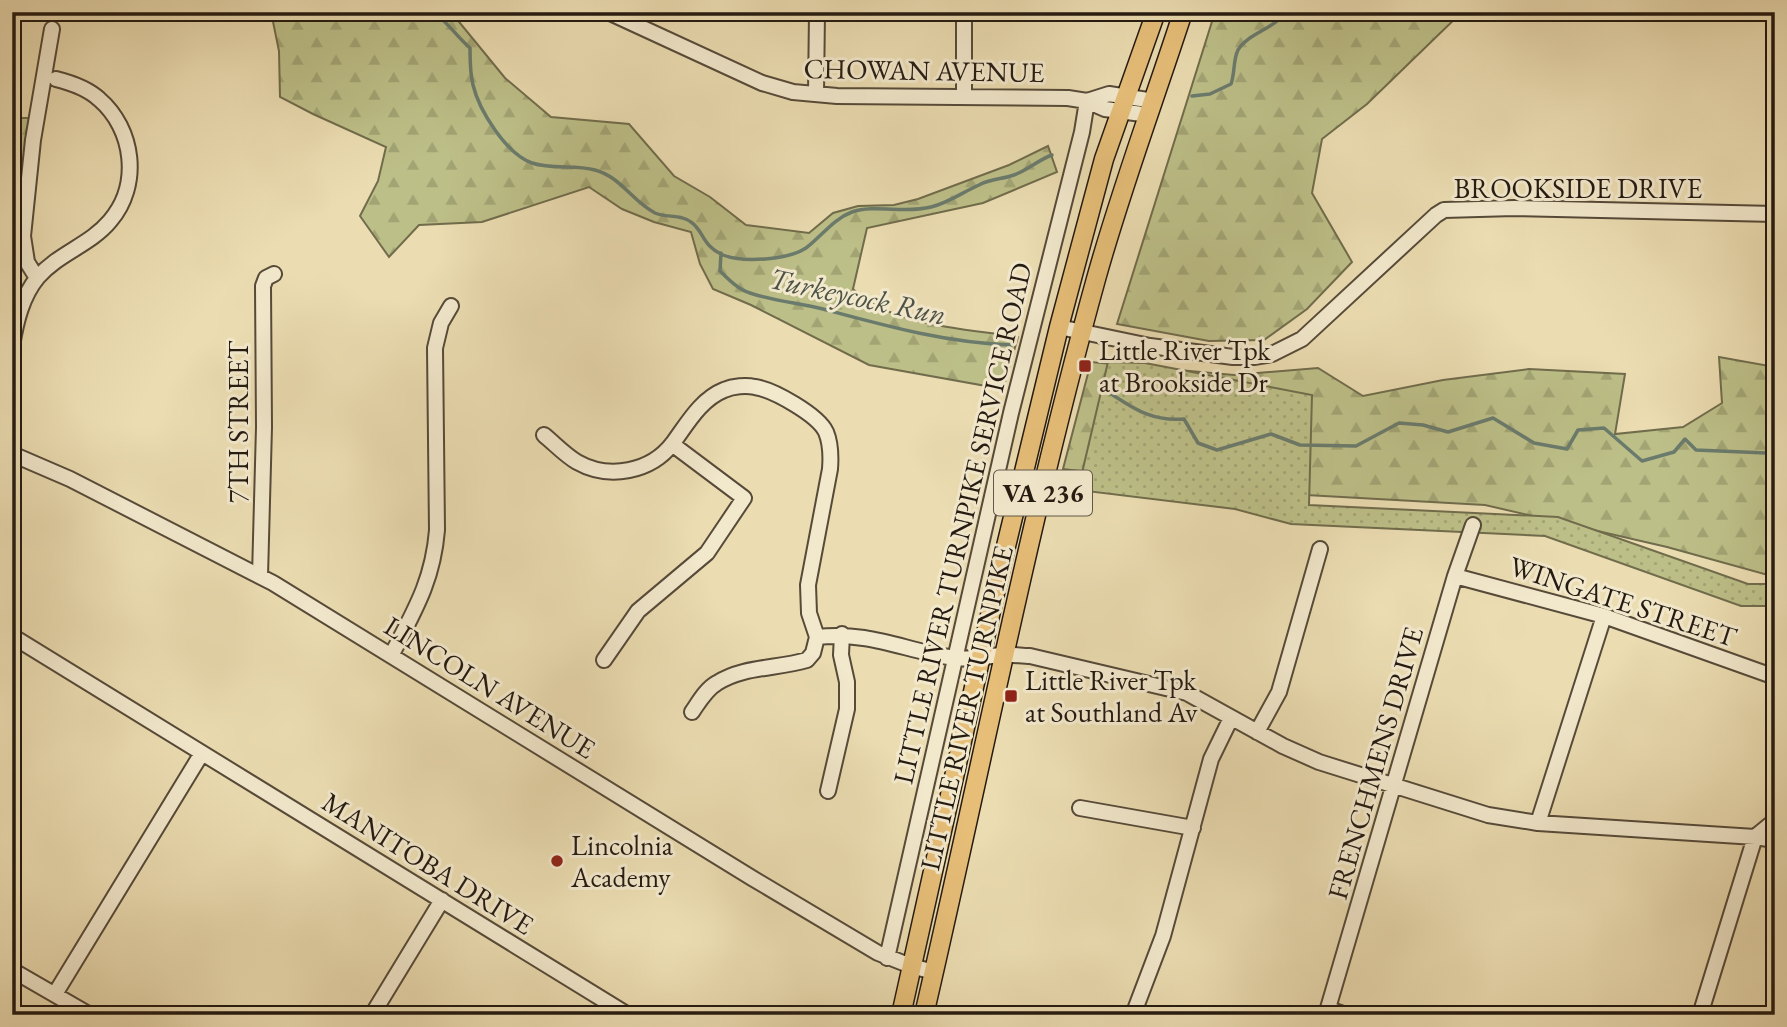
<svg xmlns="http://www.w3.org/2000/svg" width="1787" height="1027" font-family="'EB Garamond',serif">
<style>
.forest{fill:url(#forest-firs);stroke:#706c4c;stroke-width:2}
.park{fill:url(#park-dots);stroke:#706c4c;stroke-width:2}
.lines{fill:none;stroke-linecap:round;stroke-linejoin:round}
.stream{stroke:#6a7b6d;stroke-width:3.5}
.minor-casing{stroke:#564a39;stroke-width:18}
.major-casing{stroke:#241a11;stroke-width:21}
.minor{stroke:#f2e8cc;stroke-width:14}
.major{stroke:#e6be78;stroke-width:18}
.poi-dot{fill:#8f2418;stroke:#f2e8cc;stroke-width:2.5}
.labels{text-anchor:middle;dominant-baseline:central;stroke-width:6;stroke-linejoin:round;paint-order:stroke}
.shield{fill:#f2e8cc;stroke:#625849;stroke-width:2}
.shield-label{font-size:26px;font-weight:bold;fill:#241a11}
.street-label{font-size:28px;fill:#241a11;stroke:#f2e8cc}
.poi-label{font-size:28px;fill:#241a11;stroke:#f2e8cc;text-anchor:start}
.water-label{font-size:30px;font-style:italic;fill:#4d5347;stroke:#f2e8cc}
</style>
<defs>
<pattern id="forest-firs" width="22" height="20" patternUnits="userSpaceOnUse" patternTransform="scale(1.75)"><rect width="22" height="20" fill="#bdbf88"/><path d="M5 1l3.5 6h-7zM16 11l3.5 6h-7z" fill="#a2a474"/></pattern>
<pattern id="park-dots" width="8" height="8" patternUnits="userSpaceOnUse" patternTransform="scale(1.75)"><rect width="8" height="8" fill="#bdbf88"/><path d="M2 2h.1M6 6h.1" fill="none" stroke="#a2a474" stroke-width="1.8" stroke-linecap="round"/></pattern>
</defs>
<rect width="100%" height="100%" fill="#ebdcb1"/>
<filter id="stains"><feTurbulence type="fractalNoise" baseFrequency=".00286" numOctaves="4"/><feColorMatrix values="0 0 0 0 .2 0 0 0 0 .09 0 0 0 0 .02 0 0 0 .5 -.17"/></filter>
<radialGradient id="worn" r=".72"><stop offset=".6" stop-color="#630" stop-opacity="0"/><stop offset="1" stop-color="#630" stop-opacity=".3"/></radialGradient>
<path class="forest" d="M271,12h180l54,66 46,39 78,7 45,52 36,21 36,28 63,8 24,-20 25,-7 36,-1 24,-6 91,-34 39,-19 9,26 -74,31 -116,25 -14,61c36,37 116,40 165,48l-15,52 -134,-24 -118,-60 -38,-16 -13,-25 -9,-32 -37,-10 -32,-13 -33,-22 -107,35 -63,3 -30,32 -29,-41 18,-35 8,-34 -73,-33 -33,-17 -1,-46z
M1215,12h247l-95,92 -45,35 -10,54 40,69 -45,47 -43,31 -55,1 -92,-17z
M12,118h28l-19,122 -7,-2 -2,12z
M1719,357l56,10v210l-108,-30 -182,-42 -250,-14 -172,-22 28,-107 143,13 84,-7 45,28 80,-16 86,-11 96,5 -10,60 68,-7 39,-24z"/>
<path class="park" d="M1108,362l37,1 167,32 -3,110 249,12 190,67h27v22h-34l-196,-70 -254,-12 -56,-15 -157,-19z"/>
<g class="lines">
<path class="stream" d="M433,12c9,4 26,27 37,36 0,12 0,25 3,37 6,25 33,69 59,78 21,7 43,1 63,7 26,7 37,31 60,43 11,5 26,1 36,9 13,9 11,24 32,33 20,8 65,5 83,-7 15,-11 27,-29 46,-36 23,-8 53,2 79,-5 17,-4 32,-15 48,-22 11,-6 24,-6 35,-10 14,-5 24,-15 38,-20
M1192,96l18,-2 21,-10c4,-11 2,-24 7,-34 9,-16 36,-21 48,-38
M721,253l-1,18c8,8 19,19 30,22 23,8 49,10 73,16 63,17 124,34 189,36
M1100,387c30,18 47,35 84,32l14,24 19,7 54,-16 29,11 56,1 43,-23 24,2 25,7 45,-14 41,25 33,6 11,-19 26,-2 38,33 32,-9 11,-13 11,11 70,3 9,-21"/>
<g class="minor-casing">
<path id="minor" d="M608,12l154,71 31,9 44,4 231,2 19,3 18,8 44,6
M816,94l1,-82
M964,97v-85
M1087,101l22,-7 45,7
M37,278l-10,-16 -4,-26 10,-96 19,-111
M1059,327l91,19 83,11h22l17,-3 30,-15 134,-124 8,-5 70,-2 261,6
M12,346c4,-24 10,-50 26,-69 21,-24 52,-32 72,-56 31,-36 24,-92 -11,-122 -12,-11 -27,-16 -43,-20
M544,435c11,9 21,20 33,27 32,18 74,10 96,-19 14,-19 28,-44 51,-53 9,-4 22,-5 31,-3 19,3 63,28 71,45 5,12 5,24 4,37l-22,116 1,28 8,24
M12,454l58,25 203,104 479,295 126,75 33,13 23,6
M260,576l4,-149 -1,-141 3,-8 8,-4
M1455,576l149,40 171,61
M12,636l616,379
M392,654c23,-44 41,-74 45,-124l-2,-182 6,-25 10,-17
M604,660l34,-49 69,-58 37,-55 -72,-54
M692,712c7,-10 14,-23 25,-29 26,-17 60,-14 90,-23l6,-7 4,-16c53,-6 88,14 138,21 16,2 32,-2 48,-3 9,-1 18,1 27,1l157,37 96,53 36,16 169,53 50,8 217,14 20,3
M1257,732l22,-40 41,-143
M828,791l19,-82v-27l-6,-27 1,-21
M1080,808l113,20
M1538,823l66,-207
M887,958l124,-545 71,-281 5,-31
M12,970l78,45
M55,994l147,-241
M1329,1009l17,6
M372,1015l70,-115
M1133,1015l30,-79 48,-177 20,-41
M1326,1015l129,-439 18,-51
M1700,1015l55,-178 17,-14 3,-7"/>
</g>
<g class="major-casing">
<path id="major" d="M901,1015l98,-440 60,-248 45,-168 52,-147
M924,1015c57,-246 105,-494 172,-736 25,-90 58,-178 87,-267"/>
</g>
<use href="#minor" class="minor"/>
<use href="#major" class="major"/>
</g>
<g class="poi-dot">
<rect x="1078" y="359" width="14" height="14" rx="3.5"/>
<rect x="1004" y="689" width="14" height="14" rx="3.5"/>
<circle cx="557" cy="861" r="7"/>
</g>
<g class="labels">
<rect class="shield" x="994" y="470.5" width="98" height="45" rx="5"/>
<g class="shield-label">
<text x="1043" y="493">VA 236</text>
</g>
<g class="street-label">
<text transform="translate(924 70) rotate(1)">CHOWAN AVENUE</text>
<text x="1578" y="188">BROOKSIDE DRIVE</text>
<text transform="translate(238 422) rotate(-90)">7TH STREET</text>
<text transform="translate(962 523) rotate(-77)">LITTLE RIVER TURNPIKE SERVICE ROAD</text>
<text transform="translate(1623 601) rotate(18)">WINGATE STREET</text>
<text transform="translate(490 687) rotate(32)">LINCOLN AVENUE</text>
<text transform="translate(966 708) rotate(-77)">LITTLE RIVER TURNPIKE</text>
<text transform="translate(1375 763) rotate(-74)">FRENCHMENS DRIVE</text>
<text transform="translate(428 863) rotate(32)">MANITOBA DRIVE</text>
</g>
<g class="poi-label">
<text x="1099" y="350">Little River Tpk<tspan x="1099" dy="32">at Brookside Dr</tspan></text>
<text x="1025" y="680">Little River Tpk<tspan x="1025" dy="32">at Southland Av</tspan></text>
<text x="571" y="845">Lincolnia<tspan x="571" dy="32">Academy</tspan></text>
</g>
<g class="water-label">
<text transform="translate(858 296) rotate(12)">Turkeycock Run</text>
</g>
</g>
<rect width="1787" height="1027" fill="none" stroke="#ebdcb1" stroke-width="42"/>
<rect x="14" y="14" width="1759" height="999" fill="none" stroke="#241a11" stroke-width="3.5"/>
<rect x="21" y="21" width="1745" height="985" fill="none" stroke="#241a11" stroke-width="2"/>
<rect width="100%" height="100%" filter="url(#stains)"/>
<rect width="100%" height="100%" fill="url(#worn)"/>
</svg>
